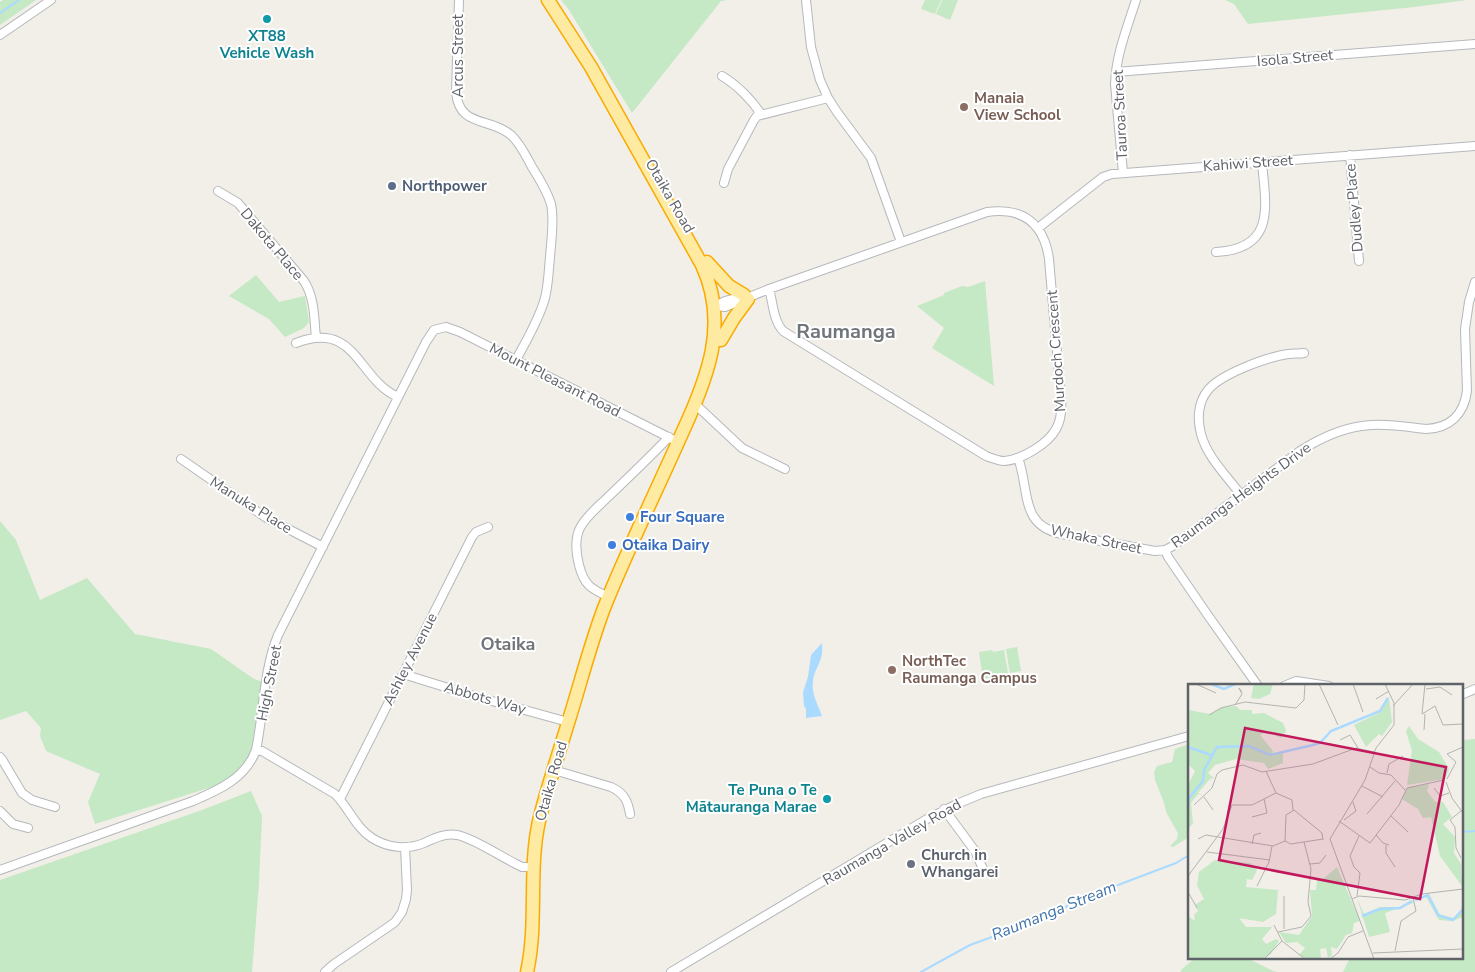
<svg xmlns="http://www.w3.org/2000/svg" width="1475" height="972" font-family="'Nunito Sans',sans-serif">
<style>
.green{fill:#c5e8c5}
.water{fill:#aadaff}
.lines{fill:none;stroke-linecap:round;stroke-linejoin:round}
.stream{stroke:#aadaff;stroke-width:2}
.minor-casing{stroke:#b5b8bc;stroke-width:10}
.trunk-casing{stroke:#f9ab00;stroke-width:15}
.minor{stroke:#fff;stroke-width:8}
.trunk{stroke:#feeaa1;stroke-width:12}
.culture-dot{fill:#0f9aa8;stroke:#fff;stroke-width:2}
.education-dot{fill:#8d6e63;stroke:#fff;stroke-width:2}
.service-dot{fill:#5c6f8a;stroke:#fff;stroke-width:2}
.shop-dot{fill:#3f7fe0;stroke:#fff;stroke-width:2}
.worship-dot{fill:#6b7280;stroke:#fff;stroke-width:2}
.labels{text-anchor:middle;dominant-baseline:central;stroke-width:4;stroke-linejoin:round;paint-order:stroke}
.culture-label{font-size:15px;font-weight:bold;fill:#0d838f;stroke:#fff}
.street-label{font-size:15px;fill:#5f6368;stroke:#fff}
.education-label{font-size:15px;font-weight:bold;fill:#785e54;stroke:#fff;text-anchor:start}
.service-label{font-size:15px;font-weight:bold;fill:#4e5e75;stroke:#fff;text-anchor:start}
.shop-label{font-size:15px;font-weight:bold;fill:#366cbe;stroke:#fff;text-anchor:start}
.worship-label{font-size:15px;font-weight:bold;fill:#5b616d;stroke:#fff;text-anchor:start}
.water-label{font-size:16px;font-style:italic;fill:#4174aa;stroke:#fff}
.quarter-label{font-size:18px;font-weight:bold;fill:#70757a;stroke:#fff}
.district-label{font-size:20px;font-weight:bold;fill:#70757a;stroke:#fff}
.inset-river{fill:none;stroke:#aadaff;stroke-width:2.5}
.inset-road{fill:none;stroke:#b3b3b1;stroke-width:1}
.view{fill:#c2185b;fill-opacity:0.15;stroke:#c2185b;stroke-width:2.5}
.inset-edge{fill:none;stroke:#5f6368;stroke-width:2.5}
</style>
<rect width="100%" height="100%" fill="#f1efe8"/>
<path class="green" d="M3,0h33l-36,25v-23z
M561,0h166l-6,1 -89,112 -63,-103z
M925,0h16l-6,14 -14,-5z
M942,0h16l-8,20 -14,-6z
M1225,0h242l-53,7 -166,17 -14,-20z
M256,275l23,27 26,-6 4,26 -5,6 -19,9 -16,-18 -40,-23z
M985,281l9,105 -62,-38 12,-20 -27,-22 27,-11v-2l18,-7 6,1z
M0,521l16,19 24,60 47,-22 48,56 76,15 43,30 9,3 -12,69 -14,23 -19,11 -123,39 -7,-22 12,-28 -54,-23 -6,-15 1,-8 -15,-17 -26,9z
M1017,647l4,24 -11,2 -4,-24z
M992,650l1,2 11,-2 4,23 -11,2 -2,-13 2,14 -14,3 -4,-27z
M1475,739v233h-132l7,-14h111v-218z
M1189,744v93l-16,10 -3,-1 7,-7 1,-6 -11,-19 -4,-14 -8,-20 -1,-8 3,-6 15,-4 3,-13z
M251,791l11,25 -3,67 -7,89h-252v-92l202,-70z
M1195,958h52l26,13 5,1h-97v-2z"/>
<path class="water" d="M822,643c2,19 -7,23 -9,38 -2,12 5,24 9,35l-16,2v-9l-2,-3 -1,-14 5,-15 3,-22z"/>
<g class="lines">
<path class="stream" d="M0,13l19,-13
M1461,832l14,-1
M921,972l49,-27 52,-19 75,-33 79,-30 13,-8"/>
<g class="minor-casing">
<path id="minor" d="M459,0l-3,92c3,36 34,25 55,43 9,8 15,21 21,32 7,11 15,24 19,37 3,14 1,28 0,42 -2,17 -2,36 -6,52 -6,22 -19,43 -29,62
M806,0l5,47 9,33 8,18 9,14 34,46 30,84
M0,35l51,-35
M1116,72l359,-28
M722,76c15,9 30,24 39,38
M1350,155l9,106
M1123,173l-8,-89c1,-29 12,-56 21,-84
M724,183l4,-14 26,-49 3,-4 71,-18
M218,191l20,12 66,78c11,17 10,38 12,57
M1038,228l65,-51 9,-3 363,-28
M1216,252c60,-3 50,-46 46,-89
M715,306l10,1 44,-18 218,-77c36,-5 57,12 62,47l12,140c1,11 0,21 -5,30 -8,15 -35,31 -52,32 -6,0 -12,-3 -18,-5l-203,-125c-10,-11 -10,-29 -14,-42
M715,306l10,-5 18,-5
M296,343c61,-23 61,36 102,54
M695,404l47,44 43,21
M1018,458c12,31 1,68 44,76l93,17 10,-1 8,-4 127,-95c22,-14 45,-25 72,-26 18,-1 36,2 54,4 24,-1 38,-15 41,-38l-2,-62 4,-27 6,-20
M181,459l84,58 58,30
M1241,495c-14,-19 -34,-38 -40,-61 -4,-15 -3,-32 7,-44 13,-16 59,-33 80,-36 5,-1 11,0 16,-1
M1165,550l3,7 39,57 51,72
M609,597c-18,-8 -25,-12 -30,-32 -3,-12 -5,-25 1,-37 6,-12 19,-22 28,-31 21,-20 41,-39 61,-60
M403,674l71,22 94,26
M1284,686l12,-5 33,5
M1461,695l14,-6
M256,750l6,1 73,43c14,14 20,33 37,44 16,10 35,12 52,5 11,-5 21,-10 33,-8 14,2 45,22 59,29l6,3h11
M0,757l3,4 19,32 10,7 23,7
M554,770l57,17c13,6 17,14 19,27
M340,799l132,-262 4,-5 12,-5
M944,809l31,42 8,18
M0,811l13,13 15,4
M0,870l193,-69c26,-11 53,-23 63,-51 8,-38 7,-78 22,-115l148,-293 8,-12 12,-3 14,5 218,110
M325,972l9,-8 54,-37 7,-5 7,-10 4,-13 1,-9 -2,-43
M671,972l256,-153 30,-15 24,-10 208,-58"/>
</g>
<g class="trunk-casing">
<path id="trunk" d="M707,262l22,24 15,9
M721,340l13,-22 14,-19
M527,972c11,-50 1,-101 12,-151 8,-33 19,-65 29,-98 12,-38 22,-78 36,-115 24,-60 53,-118 79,-177 25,-54 46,-108 19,-166l-111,-198 -43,-67"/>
</g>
<use href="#minor" class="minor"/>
<use href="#trunk" class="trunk"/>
</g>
<g class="culture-dot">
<circle cx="267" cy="19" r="5"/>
<circle cx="827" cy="799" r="5"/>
</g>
<g class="education-dot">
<circle cx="964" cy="107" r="5"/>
<circle cx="892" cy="670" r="5"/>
</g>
<circle class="service-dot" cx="392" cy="186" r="5"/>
<g class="shop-dot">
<circle cx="630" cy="517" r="5"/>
<circle cx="612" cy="545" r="5"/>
</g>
<circle class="worship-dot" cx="911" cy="864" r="5"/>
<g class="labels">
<g class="culture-label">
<text x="267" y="36">XT88<tspan x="267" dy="17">Vehicle Wash</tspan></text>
<text x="817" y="790" text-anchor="end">Te Puna o Te<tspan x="817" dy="17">Mātauranga Marae</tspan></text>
</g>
<g class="street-label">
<text transform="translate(458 56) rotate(-90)">Arcus Street</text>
<text transform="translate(1295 58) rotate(-5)">Isola Street</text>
<text transform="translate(1120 115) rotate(-93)">Tauroa Street</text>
<text transform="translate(1248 163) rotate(-4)">Kahiwi Street</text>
<text transform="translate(670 196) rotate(60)">Otaika Road</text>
<text transform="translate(1354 208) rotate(-95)">Dudley Place</text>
<text transform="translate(272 244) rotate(50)">Dakota Place</text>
<text transform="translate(1056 351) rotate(-94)">Murdoch Crescent</text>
<text transform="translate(555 380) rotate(27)">Mount Pleasant Road</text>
<text transform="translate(1241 495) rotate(-36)">Raumanga Heights Drive</text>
<text transform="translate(251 505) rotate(32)">Manuka Place</text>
<text transform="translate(1096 539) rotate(12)">Whaka Street</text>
<text transform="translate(410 659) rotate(-63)">Ashley Avenue</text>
<text transform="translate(269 683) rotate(-79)">High Street</text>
<text transform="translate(485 698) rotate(16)">Abbots Way</text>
<text transform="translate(551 781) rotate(-74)">Otaika Road</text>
<text transform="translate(892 842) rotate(-30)">Raumanga Valley Road</text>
</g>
<g class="education-label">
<text x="974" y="98">Manaia<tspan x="974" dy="17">View School</tspan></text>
<text x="902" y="661">NorthTec<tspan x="902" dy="17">Raumanga Campus</tspan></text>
</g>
<g class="service-label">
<text x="402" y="186">Northpower</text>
</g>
<g class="shop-label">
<text x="640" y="517">Four Square</text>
<text x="622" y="545">Otaika Dairy</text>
</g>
<g class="worship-label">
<text x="921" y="855">Church in<tspan x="921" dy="17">Whangarei</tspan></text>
</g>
<g class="water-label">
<text transform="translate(1054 911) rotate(-22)">Raumanga Stream</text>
</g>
<g class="quarter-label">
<text x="508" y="644">Otaika</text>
</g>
<g class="district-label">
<text x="846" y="331">Raumanga</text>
</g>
</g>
<g transform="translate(1188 684)">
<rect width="275" height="275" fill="#f1efe8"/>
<path d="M66,0h19l-3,10 -11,5 -8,-1zM201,13l3,25 -10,14 -3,-2 -13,13 -12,-22 27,-13zM48,22l4,4h12v4l12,-1 19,10 3,8 -5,7 -15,-7 -6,4 13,16 -1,5 11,-3v10l-15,6 -4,-6 -28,-4 -21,6 -7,8 6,5 -4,1 -12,14 6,3 -6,-2 -7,9 2,20 -5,6v-44l7,-14 -7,-7v-54l22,4 12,-7zM221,42l9,13 21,13 10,17 -4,10 -38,6 5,-34 -6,-20zM241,100l-2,7 8,11h8l9,15 -9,7 12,13 -1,16 7,11 1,22 -22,-30 -9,-39 -8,1 -5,-9 -16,-10 6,-12zM27,176l36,3 6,7 -5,10 -5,-1 -1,8 32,3 -2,24 -13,8 -24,-4 7,9h26l-10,12 4,5 10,-5 3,2 -9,14 -10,4h-72v-43l7,5 -1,-6 4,-4 -3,-6 9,-6 -7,-14 2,-13zM149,183l23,54 -6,2 -2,10 -6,2 -9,14 -6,-2 1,8 -4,3 -2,-10 -6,1 1,10h-13l-9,-4 6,-7 -8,-6 -11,1 -7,-11 20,3 13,-19 -2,-26h6l1,-10h5zM241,210l11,21 15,3 8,-11v10l-11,4 -13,-1 -13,-23 -12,2zM169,214l7,16 16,-7h21l11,-7 1,3 -28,10 5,19 -21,5z" fill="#c5e8c5"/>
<path class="inset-river" d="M23,0l13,5 11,-5M0,63l23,8M0,121l1,-7 14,-17 1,-11 13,-23 32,-1 21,9 43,-10 7,-2 11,-12 49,-20 8,-13M227,216l13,-5 10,20 15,5 10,-11M174,232l18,-7 20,-1 12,-7"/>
<path class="inset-road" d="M8,0l20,9M131,0l19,41M165,0l10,28M237,0l-3,30 13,-8 8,19 20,-1M238,5l14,-2 12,8M188,15l13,-8M47,21l7,-11 -3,-6 3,4M205,22l20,-22M21,31l12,-7 24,-6 51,6 8,-8 1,-16M236,46l1,-16M152,56l10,-5 8,13M268,78l-9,-8 16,-7M182,83l9,6 12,2 14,15M78,87l10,22M199,89l2,-9 14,-8M259,95l9,-17M258,98l6,16 11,15M174,102l21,11M246,104l6,8 9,-3M88,109l16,7 1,10M16,113l9,13M6,121l18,-17 5,-14 5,-4 21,-5 19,7 51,-8 43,-16 18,4M179,130l28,-33M203,132l17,16M64,133l15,-4 -3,-14M156,136l12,-9 -3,-9M151,137l31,22 29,-38 8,-17 37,-8M267,143l1,21 5,10M267,143l-5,-7 11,-9M188,151l7,8 6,2M10,155l8,-4 67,11 12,-5M97,157l1,-26 8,-5 28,23 1,7M97,157l6,3 32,-5M64,160l2,-9 7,-2M198,161v8l9,14M19,168l63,8M122,180l10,-1 6,-8M0,192l35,-47 9,-24h20l24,-12M69,202l12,-24 3,-16M0,208l9,16M96,212v33M169,212l3,-23 -6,-6 -4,-11 9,-20M164,215l7,-3 46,4 17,-6 41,-5M86,241l8,16 23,18M90,248l24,-5 9,-11 -3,-14 3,-33 -7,-27M207,267l6,-30 15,-10 -3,-13M185,269l90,-4M76,275l18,-18M142,275l8,-6 10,-16 15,-6M186,275l-44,-120 35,-59 11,-32 18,-23v-22l-9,-19"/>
<path class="view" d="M57,44l201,39 -26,132 -201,-39z"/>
<rect width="275" height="275" class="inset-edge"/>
</g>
</svg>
